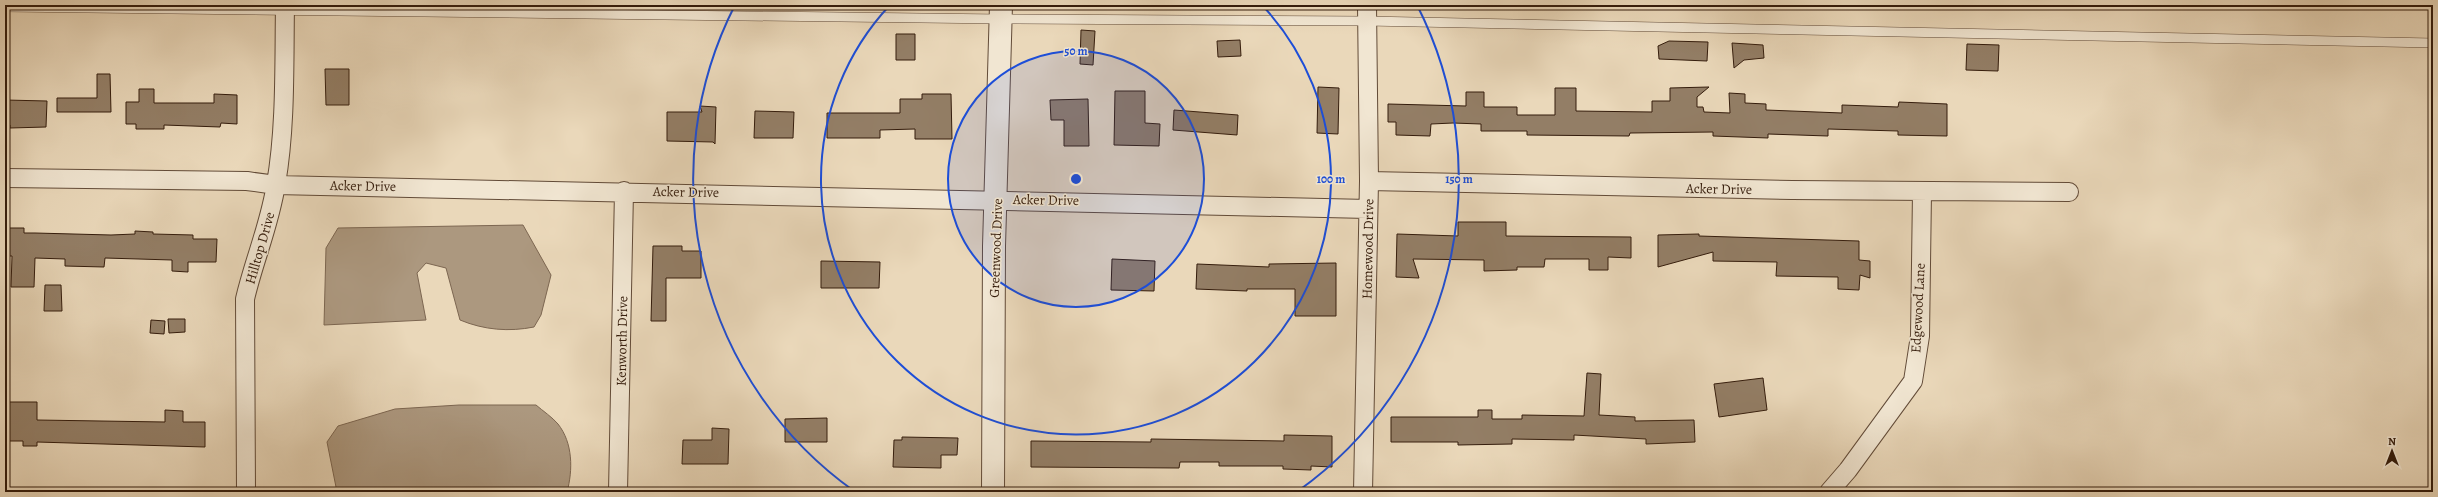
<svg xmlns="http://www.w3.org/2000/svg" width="2438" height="497" font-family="Alegreya,serif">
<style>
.water{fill:#ac987f;stroke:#7c6651}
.building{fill:#937e66;stroke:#341c0c}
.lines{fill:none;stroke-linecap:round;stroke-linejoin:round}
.service-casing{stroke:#624b38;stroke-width:10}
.minor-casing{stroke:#624b38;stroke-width:20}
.tertiary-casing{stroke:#624b38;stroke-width:24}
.service{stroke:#f1e6d2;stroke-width:9}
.minor{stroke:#f1e6d2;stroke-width:18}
.tertiary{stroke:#f1e6d2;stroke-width:22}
.ring{fill:none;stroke:#1d4ed8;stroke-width:2}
.labels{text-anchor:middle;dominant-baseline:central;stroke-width:3;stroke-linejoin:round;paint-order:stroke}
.street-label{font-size:14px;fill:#341c0c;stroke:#f1e6d2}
.centre{fill:#1d4ed8;stroke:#f1e6d2;stroke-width:2}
.ring-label{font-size:12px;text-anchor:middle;font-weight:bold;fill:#1d4ed8;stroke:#f1e6d2;stroke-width:3;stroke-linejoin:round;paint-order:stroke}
</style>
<rect width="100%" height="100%" fill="#ead8ba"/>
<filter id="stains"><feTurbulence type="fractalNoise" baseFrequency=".005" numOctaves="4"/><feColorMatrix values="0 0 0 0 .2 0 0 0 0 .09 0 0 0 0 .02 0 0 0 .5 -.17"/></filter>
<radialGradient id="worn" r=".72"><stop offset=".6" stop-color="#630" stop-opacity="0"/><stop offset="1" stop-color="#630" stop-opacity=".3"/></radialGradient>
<path class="water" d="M523,225l28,50 -10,40 -7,12c-25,5 -50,3 -74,-7l-14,-52 -20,-5 -9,10 9,47 -102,5 2,-77 12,-20z
M459,405h77c7,6 16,12 22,19 15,19 15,46 9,68h-230l-10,-50 11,-16 57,-17z"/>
<path class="building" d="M1081,30l14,1 -2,34 -13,-1z
M896,34h19v26h-19z
M1240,40l1,16 -23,1 -1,-16z
M1669,41l39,1 -1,19 -48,-2 -1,-13z
M1732,43l31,2 1,13 -20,2 -10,8z
M1967,44l32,1 -1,26 -32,-1z
M325,69h24v36h-23z
M97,74h13l1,38h-54v-14h40z
M1318,87l21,1 -1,46 -21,-1z
M1709,87l-12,10v10h6l1,5 26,1 -1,-20 16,1v9l21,1v6l76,3v-8l56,2 1,-5 48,2v32l-49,-1v-4l-70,-2v7l-60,-2v4l-55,-2v-4l-83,1 -1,3 -102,-1v-4h-46v-7l-28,-1 -22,1 -1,12 -34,-1v-13h-8v-18l78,2v-14h18v15h33v8h38v-27h21v23l76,1v-11h18v-13z
M139,89h15v14h60v-9l23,1v29l-16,-1 -1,4 -56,-2v4h-28v-5h-10v-22h13z
M1115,91h30v32l15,1 -1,22 -45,-1z
M922,94h29l1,45h-37v-10l-35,1v8h-53v-25h73v-14h22z
M1088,99l1,47h-25v-26h-13l-1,-20z
M5,100l42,1 -1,26 -36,1v-3h-5z
M700,106l16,1 -1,37 -2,-2 -46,-1v-29h35z
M1174,110l64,5 -1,20 -64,-5z
M755,111l39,1 -1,26h-39z
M1458,222h48v14l125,1v21l-23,-1v13h-19v-11h-44l-1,8h-27v3l-33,1v-11l-71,-1 6,19 -23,-1 1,-43 61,2z
M5,228h19v5h11l76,2 24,-1v-3l18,1v2l40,1v4h24l-1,23h-28v10l-16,-1v-11l-67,-2 -1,9 -39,-1v-7l-30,-1 -1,29h-23l1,-31h-7z
M1699,234v2l160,5v19l11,1v17l-10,-3 -1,15 -21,-1v-12l-62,-1 1,-14 -64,-1v-9l-55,15v-32z
M653,246h29v5h19v27h-35v43h-15z
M1112,259l43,2 -1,30 -43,-1z
M821,261l59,1 -1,26h-58z
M1336,263v53h-41v-27h-48v2l-51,-2 1,-25 72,3v-3z
M45,285h16l1,26h-18z
M168,319h17v13l-16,1z
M151,320l14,1 -1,13 -14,-1z
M1587,373l14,1 -2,41 36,2v4l59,-1 1,22 -49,2v-5l-72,-4v5l-62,-1v5l-54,1v-3h-67v-25h87v-7h14v9h30v-4l62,1z
M1763,378l4,32 -48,7 -5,-33z
M8,402h29v18l128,2v-12l18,1v11h22v25l-168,-5v4h-14v-5h-18z
M827,418v24h-42v-23z
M712,428l17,1 -1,35h-46l1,-24h29z
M1284,435l48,1v31l-21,-1v4l-28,-1v-3h-64v-4h-39l-1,6 -148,-1v-26l120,1v-3l133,2z
M902,437l56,1 -1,17h-16v13l-48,-1 1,-27h8z"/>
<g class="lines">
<g class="service-casing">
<path id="service" d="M5,7l996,12 366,2 1066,22"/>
</g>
<g class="minor-casing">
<path id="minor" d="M5,178l242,3 29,4 1092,24
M1369,181l423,9 277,2
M246,492l-1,-193c9,-39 25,-75 31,-115 10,-58 8,-120 9,-179
M618,492l6,-301
M1363,492l6,-311 -2,-176
M1829,492l19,-22 65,-89 7,-45 2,-144"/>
</g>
<g class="tertiary-casing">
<path id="tertiary" d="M993,492l1,-246 7,-241"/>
</g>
<use href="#service" class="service"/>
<use href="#minor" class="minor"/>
<use href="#tertiary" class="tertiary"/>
</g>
<circle cx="1076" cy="179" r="128" fill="#1d4ed8" fill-opacity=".12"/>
<g class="ring">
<circle cx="1076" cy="179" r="128"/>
<path d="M1262 5A255 255 0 1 1 890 5"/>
<path d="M854 491A383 383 0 0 1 735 5M1417 5A383 383 0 0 1 1298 491"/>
</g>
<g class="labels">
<g class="street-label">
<text transform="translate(363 186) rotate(1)">Acker Drive</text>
<text transform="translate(1719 189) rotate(1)">Acker Drive</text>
<text transform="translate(686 192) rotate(1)">Acker Drive</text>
<text transform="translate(1046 200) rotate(1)">Acker Drive</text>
<text transform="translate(260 248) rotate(-74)">Hilltop Drive</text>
<text transform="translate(996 248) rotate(-88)">Greenwood Drive</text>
<text transform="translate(1368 249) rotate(-89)">Homewood Drive</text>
<text transform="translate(1918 308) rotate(-87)">Edgewood Lane</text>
<text transform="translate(622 341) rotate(-89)">Kenworth Drive</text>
</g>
</g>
<circle cx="1076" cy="179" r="6" class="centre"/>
<g class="ring-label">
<text x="1076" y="55">50 m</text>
<text x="1331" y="183">100 m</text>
<text x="1459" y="183">150 m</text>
</g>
<rect width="2438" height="497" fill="none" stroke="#ead8ba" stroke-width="20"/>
<rect x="6" y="6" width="2426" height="485" fill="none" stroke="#341c0c" stroke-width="2"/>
<rect x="10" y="10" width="2418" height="477" fill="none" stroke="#341c0c"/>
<g transform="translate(2392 451)" stroke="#f1e6d2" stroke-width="3" paint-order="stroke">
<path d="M0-3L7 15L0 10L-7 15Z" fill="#341c0c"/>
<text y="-6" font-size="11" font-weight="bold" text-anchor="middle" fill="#341c0c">N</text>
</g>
<rect width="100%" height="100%" filter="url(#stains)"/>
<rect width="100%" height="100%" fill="url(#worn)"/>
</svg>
